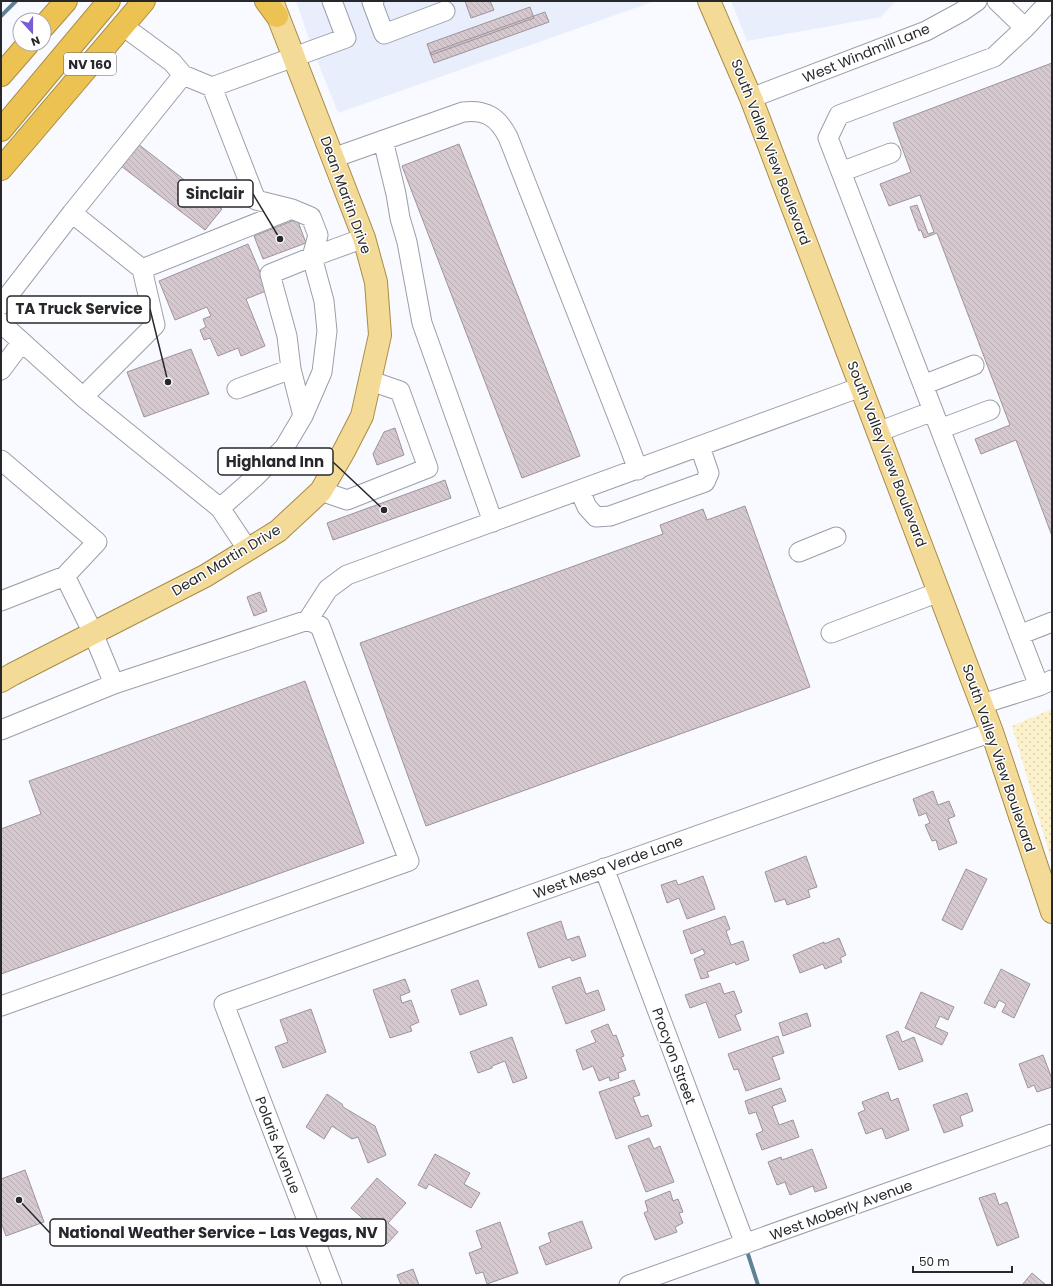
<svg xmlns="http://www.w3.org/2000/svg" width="1053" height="1286" font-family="Poppins,sans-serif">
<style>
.built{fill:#e8eefc}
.sand{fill:url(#sand-dots)}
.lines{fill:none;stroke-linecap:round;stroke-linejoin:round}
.stream{stroke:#5e8196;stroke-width:4}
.building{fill:url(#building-back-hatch);stroke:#9e9399}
.minor-casing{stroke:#9a9ea9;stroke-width:21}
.major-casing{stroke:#a78c45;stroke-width:24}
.highway-casing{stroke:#a78c45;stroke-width:24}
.minor{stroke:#fff;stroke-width:19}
.major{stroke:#f4da97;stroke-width:22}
.highway{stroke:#ecc252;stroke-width:22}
.labels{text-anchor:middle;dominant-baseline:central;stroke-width:3;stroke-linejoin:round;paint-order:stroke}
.shield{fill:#fff;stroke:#68686b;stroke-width:1}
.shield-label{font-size:13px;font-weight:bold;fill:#27282c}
.street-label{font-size:14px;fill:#27282c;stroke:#fff}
.leader{fill:none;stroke:#27282c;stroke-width:1.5}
.callout-dot{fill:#27282c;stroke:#fff;stroke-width:1.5}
.callout{fill:#fff;stroke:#27282c;stroke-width:1.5}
.callout-label{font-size:15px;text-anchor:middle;font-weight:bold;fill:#27282c}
</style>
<defs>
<pattern id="sand-dots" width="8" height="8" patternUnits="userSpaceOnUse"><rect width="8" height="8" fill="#fbf1cb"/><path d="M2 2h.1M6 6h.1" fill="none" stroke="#d7cfae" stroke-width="1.8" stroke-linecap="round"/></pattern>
<pattern id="building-back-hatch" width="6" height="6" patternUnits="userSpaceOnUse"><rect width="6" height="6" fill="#d5c9cf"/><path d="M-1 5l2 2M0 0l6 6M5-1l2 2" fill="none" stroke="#b7adb2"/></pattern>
</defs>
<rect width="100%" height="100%" fill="#f9faff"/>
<path class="built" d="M296,1h359l-317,112 -27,-68z
M731,1h165l-15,16 -134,24z"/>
<path class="sand" d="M1052,709v154l-40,-137z"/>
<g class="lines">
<path class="stream" d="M1,16l15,-15
M746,1248l12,37"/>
</g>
<path class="building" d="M465,1h25l4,9 -23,8z
M530,7l4,11 -103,37 -4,-11z
M545,12l4,10 -115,41 -4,-10z
M1052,63v473l-36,-96 -35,14 -6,-15 35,-14 -73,-192 -13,5 -3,-8 -2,1 -9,-24 7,-2 11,29 6,-2 -14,-37 -31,11 -9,-22 31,-12 -18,-49z
M138,144l84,65 -17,21 -84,-64z
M459,144l121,312 -58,22 -120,-312z
M297,219l9,24 -43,16 -9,-23z
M248,244l12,28 2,-1 4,20 -20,8 19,47 -24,10 -3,-8 -20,8 -8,-18 -6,2 -4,-10 6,-3 -3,-8 8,-3 -4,-9 -32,13 -16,-39z
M191,349l18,45 -65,23 -17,-45z
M395,428l9,27 -27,10 -4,-11 11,-22z
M445,480l6,18 -118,42 -6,-17z
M745,506l65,181 -384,139 -66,-183 303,-109 -3,-9 43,-16 4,11z
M260,592l7,19 -13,5 -7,-19z
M305,681l59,162 -363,131v-145l40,-15 -12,-33z
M933,791l5,14 11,-4 6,15 -7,3 9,24 -18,7 -3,-10 -4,1 -7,-16 5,-2 -4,-10 -7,3 -6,-17z
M806,856l11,31 -9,3 2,7 -23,8 -2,-6 -10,3 -10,-30z
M966,869l21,10 -25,51 -20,-10z
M703,876l12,33 -28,10 -8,-21 -12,5 -6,-18 15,-5 2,5z
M725,916l5,13 -4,2 5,14 12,-4 6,19 -13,5 -1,-3 -28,10 2,5 -8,2 -7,-20 11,-5 -2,-5 -12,5 -8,-23z
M561,921l6,19 12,-4 7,20 -14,5 -2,-4 -31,11 -12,-35z
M839,938l7,17 -6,3 2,4 -17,7 -2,-5 -23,9 -7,-18 31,-13v2z
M1001,969l29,15 -16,34 -12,-6 4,-8 -7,-4 -4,8 -11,-5z
M580,977l6,17 12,-4 7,20 -39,14 -14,-37z
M405,979l5,13 -10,4 2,7 9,-3 8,22 -9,4 2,5 -22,7 -17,-48z
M478,980l9,25 -27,10 -9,-25z
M720,983l4,11 10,-3 8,21 -7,3 6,15 -22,8 -13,-36 -16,6 -5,-13z
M921,992l33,15 -6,13 -8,-4 -5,11 13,6 -6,12 -37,-17z
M311,1009l15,43 -43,16 -8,-21 13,-5 -8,-22z
M807,1013l4,13 -28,10 -4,-13z
M608,1024l5,12 3,-1 8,21 -3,1 5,13 -8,3 1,5 -9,3 -1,-4 -10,4 -6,-15 -10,4 -7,-20 20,-8 -5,-11z
M898,1031l4,11 12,-5 9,24 -24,9 -13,-34z
M778,1036l6,17 -12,4 8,22 -34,12 -8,-22 -4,1 -6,-16z
M512,1037l15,41 -14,5 -8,-22 -13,5v2l-14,5 -8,-21z
M1043,1055l9,24v8l-15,5 -3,-7 -6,3 -9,-24z
M634,1080l6,15 -7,2 8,20 7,-2 4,11 -36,13 -17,-47z
M781,1088l5,13 -14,5 7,19 14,-5 6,17 -37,13 -6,-16 7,-3 -7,-19 -7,2 -4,-13z
M888,1092l3,9 7,-3 11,32 -23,9 -4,-11 -16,6 -8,-21 7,-3 -3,-8z
M967,1093l6,18 -13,5 3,10 -19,7 -11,-28z
M327,1094l15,10 1,3 32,19 11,29 -18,8 -10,-26 -6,2 -20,-13 -8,13 -18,-12z
M649,1138l5,11 6,-3 14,36 -28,10 -18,-46z
M812,1149l15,39 -12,4 -2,-6 -23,9 -5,-13 -8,3 -9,-23 13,-5 1,3z
M435,1154l35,19 -6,11 16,9 -9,15 -42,-24 -3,5 -8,-4z
M25,1170l19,52 -38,14 -5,-14v-43z
M377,1178l29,25 -18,20 10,9 -11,12 -12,-11 2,-2 -26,-23z
M670,1191l3,10 5,-2 5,13 -4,1 4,10 -8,4 2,5 -22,8 -11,-27 4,-2 -3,-10z
M995,1193l4,12 8,-3 12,35 -22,9 -18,-48z
M582,1221l10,27 -46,17 -7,-18 12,-5 -3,-9z
M500,1222l18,51 -31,11 -4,-12 -7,2 -7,-21 13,-5 -6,-17z
M413,1269l6,16h-19h1l-4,-10z
M1032,1273l14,12h-24z"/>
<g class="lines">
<g class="minor-casing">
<path id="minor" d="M374,1l-2,1 12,32 61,-23
M997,1l28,27 -31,29 -155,58 -11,23 211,548 13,-6
M123,26l49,36 11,13
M1025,28l25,-27
M212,87l134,-49 -14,-37
M751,98l175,-67 35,-19 16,-11
M383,140l13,54 4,24 7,24 15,81 71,199
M333,158l130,-46c22,-3 35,5 45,25l120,306 10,27
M841,172l50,-19
M312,257l52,-19
M142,269l150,-60
M1,305l71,-92
M1,323l82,74
M1,370l21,-28
M923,385l51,-20
M237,389l54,-20
M940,429l50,-19
M878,432l55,-21
M1,460l96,82 -32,34
M321,491l26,9 81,-32 -28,-77 -29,-10
M580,491l7,16 9,10 14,-1 95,-34 4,-9 -9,-26
M220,508l-137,-111 72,-72 -13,-56 -70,-56 111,-138 29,12 44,113 36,9 19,8 7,18 -6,22
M248,550l-28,-42 34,-30 30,-30 19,-32 19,-44 5,-41 -3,-30 -12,-44 -42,17 17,62 4,33 12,47
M799,552l37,-15
M1,601l64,-25 28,57 21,51
M308,620l20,-31 19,-14 514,-188
M831,633l108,-41
M1019,635l33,-13
M982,704l57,-18
M1,730l113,-46 194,-64 12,6 89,235 -408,145
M604,868l141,376
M332,1285l-108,-281 652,-232 116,-40
M629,1285l423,-151"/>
</g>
<g class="major-casing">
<path id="major" d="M709,1l42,97 241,634 60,180
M1,681l12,-7 192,-98 73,-45 43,-40 23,-40 18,-35 18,-81 -4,-53 -12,-44 -92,-237"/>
</g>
<g class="highway-casing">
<path id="highway" d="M266,1l11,15
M44,26l22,-25
M1,75l27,-31
M1,130l108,-129
M1,169l143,-168"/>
</g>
<use href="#minor" class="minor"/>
<use href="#major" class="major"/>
<use href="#highway" class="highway"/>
</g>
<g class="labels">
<rect class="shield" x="64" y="53" width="52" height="22" rx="3"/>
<g class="shield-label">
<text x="90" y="64">NV 160</text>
</g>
<g class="street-label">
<text transform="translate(866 53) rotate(-22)">West Windmill Lane</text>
<text transform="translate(771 152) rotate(69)">South Valley View Boulevard</text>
<text transform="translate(346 195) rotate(70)">Dean Martin Drive</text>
<text transform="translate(887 454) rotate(69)">South Valley View Boulevard</text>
<text transform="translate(226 560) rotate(-31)">Dean Martin Drive</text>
<text transform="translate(999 758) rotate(71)">South Valley View Boulevard</text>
<text transform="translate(608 867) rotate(-20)">West Mesa Verde Lane</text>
<text transform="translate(674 1056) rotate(70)">Procyon Street</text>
<text transform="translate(278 1145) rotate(69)">Polaris Avenue</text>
<text transform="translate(841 1210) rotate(-20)">West Moberly Avenue</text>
</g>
</g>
<path class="leader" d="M280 239L253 194M168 382L150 309M384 510L333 462M19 1200L50 1233"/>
<g class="callout-dot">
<circle cx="280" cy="239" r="4"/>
<circle cx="168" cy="382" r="4"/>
<circle cx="384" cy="510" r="4"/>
<circle cx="19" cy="1200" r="4"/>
</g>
<g class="callout">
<rect x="178" y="180" width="75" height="27" rx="4"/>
<rect x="7" y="296" width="143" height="27" rx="4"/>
<rect x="218" y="448" width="115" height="27" rx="4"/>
<rect x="50" y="1219" width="336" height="27" rx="4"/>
</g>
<g class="callout-label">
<text x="215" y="199">Sinclair</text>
<text x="79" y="314">TA Truck Service</text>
<text x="275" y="467">Highland Inn</text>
<text x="218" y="1238">National Weather Service - Las Vegas, NV</text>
</g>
<rect width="1053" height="1286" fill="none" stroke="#27282c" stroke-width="4"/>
<g transform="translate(32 32) rotate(159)"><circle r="19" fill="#ffffff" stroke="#a9a9ab"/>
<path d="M0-3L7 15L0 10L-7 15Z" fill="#795dd7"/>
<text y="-6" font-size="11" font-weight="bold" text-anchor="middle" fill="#27282c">N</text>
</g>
<path d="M913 1266v6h99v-6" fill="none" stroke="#27282c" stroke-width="2"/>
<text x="919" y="1266" font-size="12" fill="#27282c" stroke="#ffffff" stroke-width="3" paint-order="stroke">50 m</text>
</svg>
